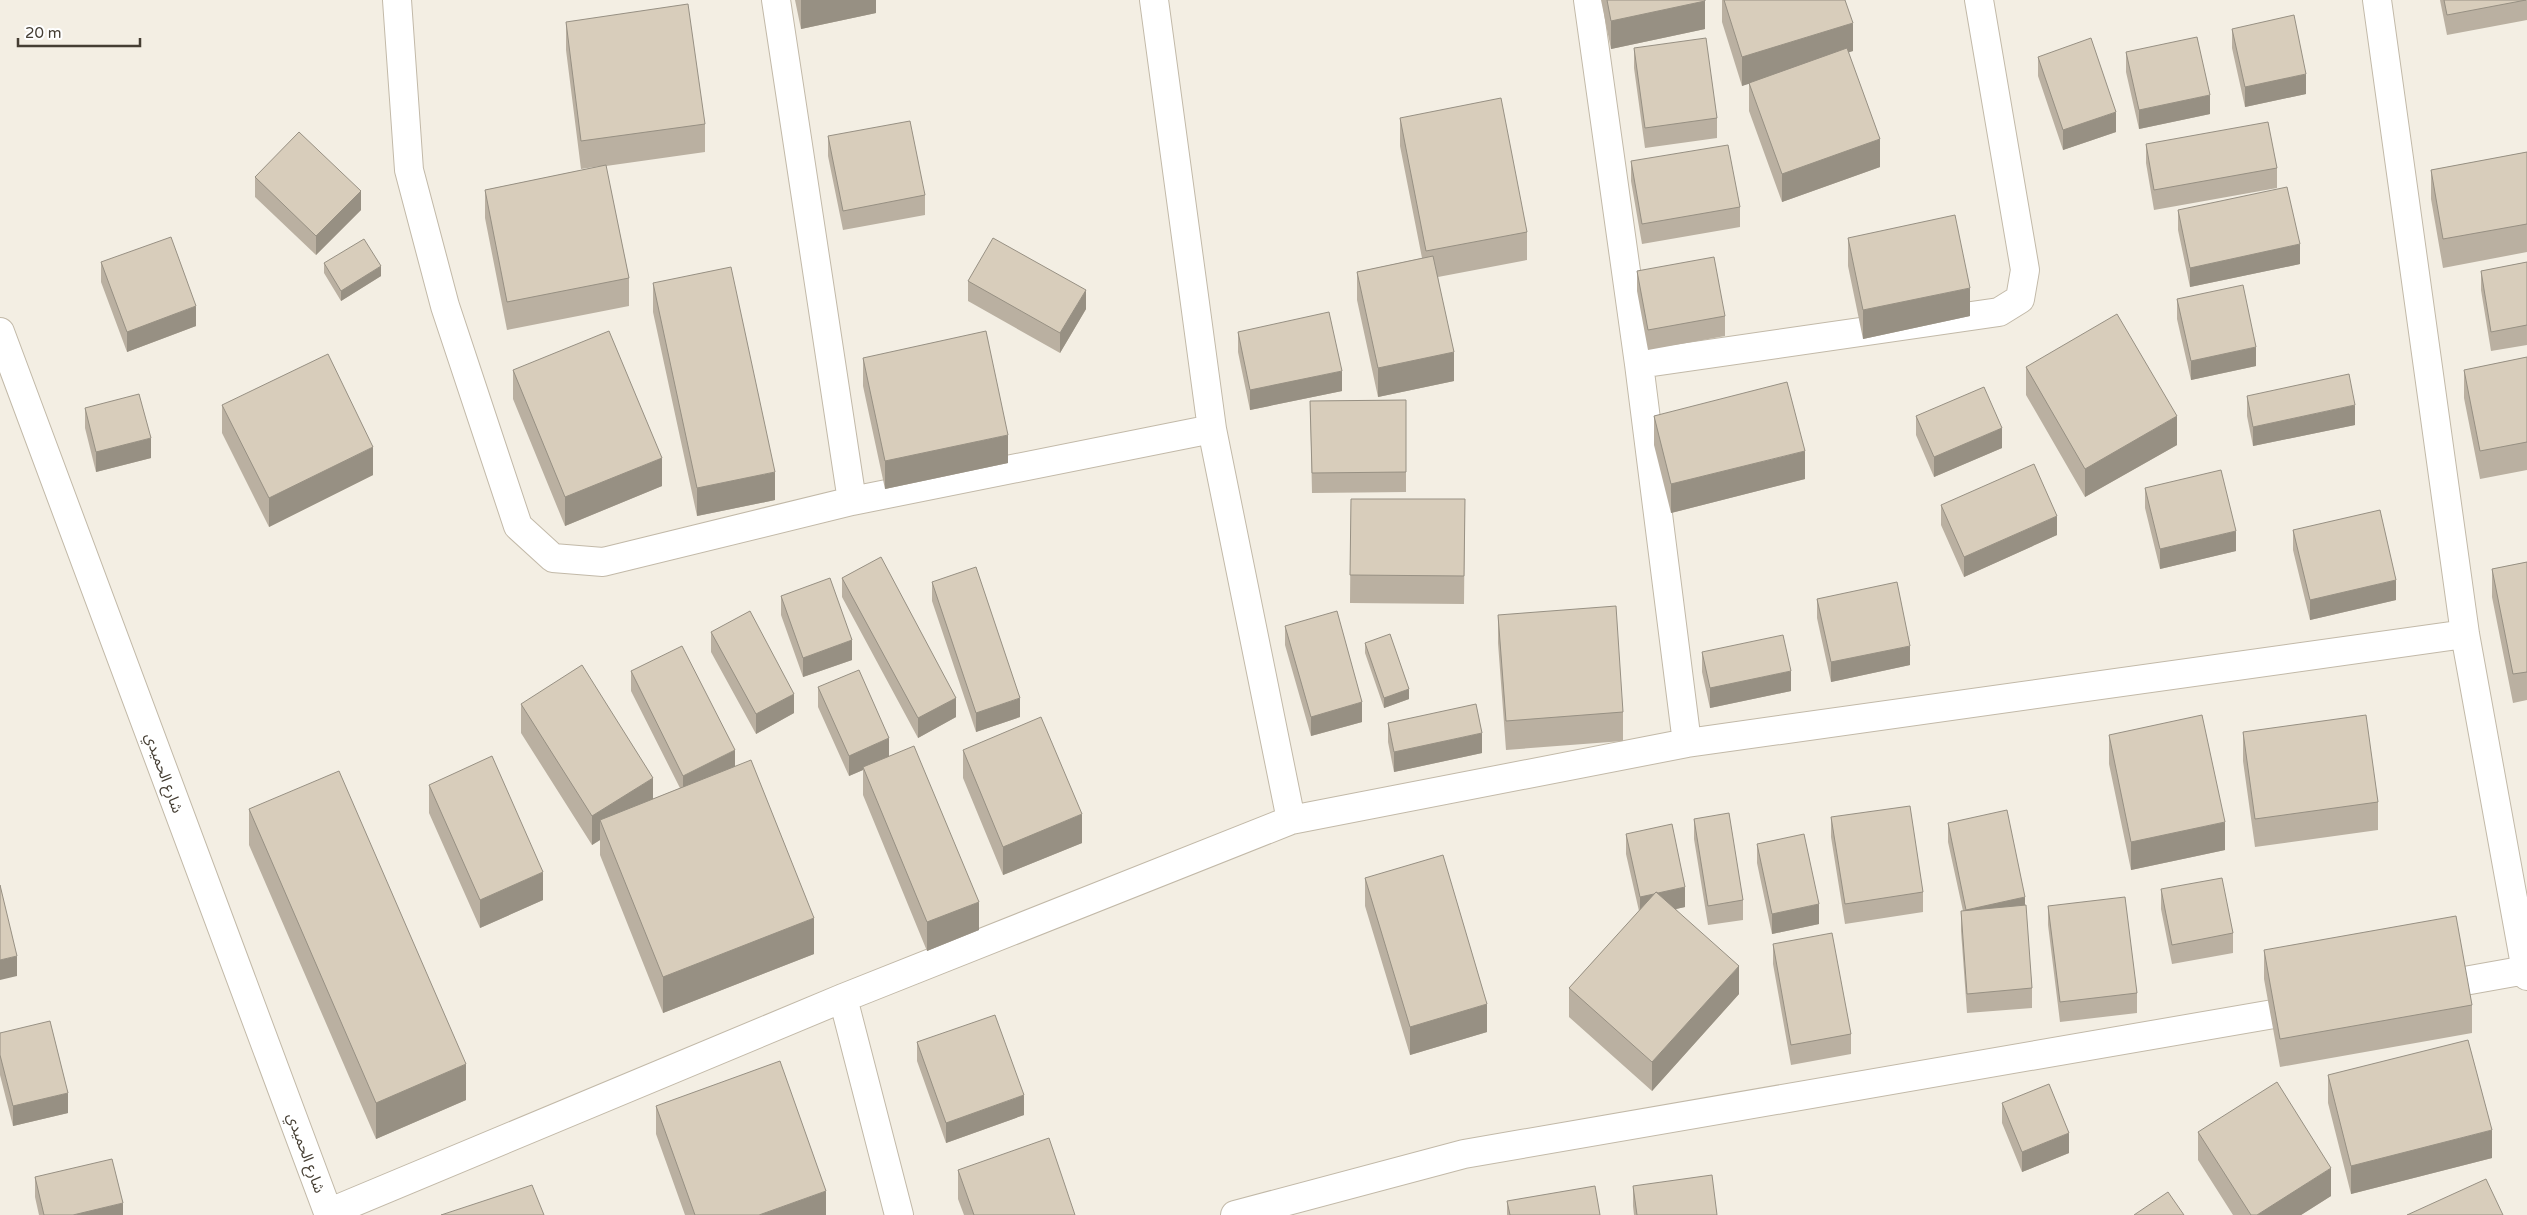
<svg xmlns="http://www.w3.org/2000/svg" width="2527" height="1215" font-family="'Varela Round','Noto Sans Arabic',sans-serif">
<style>
.lines{fill:none;stroke-linecap:round;stroke-linejoin:round}
.minor-casing{stroke:#c2b9a8;stroke-width:30}
.minor{stroke:#fff;stroke-width:28}
.wall{fill:#bab0a1}
.shaded-wall{fill:#979083}
.building{fill:#d8cdbb;stroke:#979083}
.labels{text-anchor:middle;dominant-baseline:central;stroke-width:4;stroke-linejoin:round;paint-order:stroke}
.street-label{font-size:15px;fill:#453e33;stroke:#fff}
</style>
<rect width="100%" height="100%" fill="#f3eee3"/>
<g class="lines">
<g class="minor-casing">
<path id="minor" d="M397,0l12,170 36,136 73,220 35,32 50,4 249,-61 360,-72
M776,0l76,501
M1154,0l58,429 79,391
M1588,0l51,364 48,379
M2377,0l88,634 62,342
M0,332l329,883
M1639,364l360,-52 21,-13 5,-29 -46,-270
M2431,987l95,-17
M843,998l56,217
M328,1213l515,-215 448,-178 396,-77 778,-109
M1235,1215l229,-61 844,-146"/>
</g>
<use href="#minor" class="minor"/>
</g>
<path class="wall" d="M795,0h81v13l-75,16z
M1601,0h104v29l-94,20z
M1722,0h123l8,51 -5,1 32,115 -98,35 -33,-91v-28l-7,3 -20,-64z
M2440,0h87v20l-80,15z
M566,22l139,102v28l-99,14 23,112v28l-122,24 -22,-112v-28l116,-24 -20,3 -15,-119z
M2232,29l74,65 -61,13 -13,-59z
M1634,48l83,70v20l-72,10 -11,-80z
M2126,52l84,62 -71,15 -13,-57z
M2038,57l78,75 -53,18 -25,-74z
M1400,118l127,114v28l-89,17 16,104 -76,16 -21,-97v-28l65,-14 -22,-112z
M828,136l97,59v20l-82,15 -15,-74z
M2146,144l131,24v20l-123,22 -8,-47z
M2527,152v100l-84,16 -12,-69v-29z
M1631,161l109,46v20l-98,17 -11,-63z
M255,177l106,33 -45,45 -61,-58z
M2178,210l122,54 -110,23 -12,-57z
M1848,238l122,78 -107,23 -15,-73z
M101,262l95,64 -69,26 -26,-70z
M2527,262v83l-36,6 -10,-61v-19z
M324,263l57,13 -40,25 -17,-28z
M1637,271l88,45v20l-77,14 -11,-59z
M968,281l118,28 -26,44 -92,-52z
M653,283l122,217 -78,16 -44,-204z
M2177,299l79,67 -65,14 -14,-61z
M1238,332l104,59 -92,19 -12,-58z
M2527,357v113l-47,9 -16,-81v-28z
M863,358l145,105 -123,26 -22,-103z
M2026,367l151,78 -92,52 -59,-102z
M513,370l149,116 -97,40 -52,-127z
M2247,396l108,29 -102,21 -6,-30z
M1406,400v92l-94,1 -2,-92z
M222,405l151,70 -104,52 -47,-94z
M85,408l66,50 -55,14 -11,-44z
M1654,416l151,63 -134,34 -17,-68z
M1916,416l86,32 -68,29 -18,-42z
M2145,488l91,63 -76,18 -15,-61z
M1351,499h114l-1,105 -114,-1z
M1941,505l116,30 -93,42 -23,-52z
M2293,530l103,70 -86,20 -17,-70z
M2527,562v138l-14,3 -21,-106v-28z
M842,578l114,139 -38,21 -76,-141z
M932,582l88,135 -44,15 -44,-131z
M781,596l71,64 -49,17 -22,-62z
M1817,599l93,66 -79,17 -14,-64z
M1498,615l125,97v29l-117,9 -8,-107z
M1285,626l77,96 -51,14 -26,-91z
M711,632l83,81 -38,21 -45,-82z
M1365,643l44,56 -25,9 -19,-55z
M1702,652l89,39 -81,17 -8,-36z
M631,671l104,96 79,187 -151,59 -63,-158v-15l-8,5 -71,-112v-29l132,95 27,-11 -49,-97z
M818,687l71,69 90,174 -52,21 -64,-156v-25l-14,6 -31,-69z
M1388,723l94,30 -88,19 -6,-30z
M2243,732l135,70v28l-123,17 -12,-86z
M2109,735l116,115 -94,20 -22,-106z
M963,750l119,93 -79,32 -40,-97z
M429,785l114,115 -63,28 -51,-115z
M249,809l217,291 -90,39 -127,-294z
M1831,817l92,75v20l-78,12 -14,-87z
M1694,819l49,81v20l-35,5 -14,-86z
M1948,823l77,82 7,83v20l-65,5 -6,-82v-20h2l-15,-69z
M1626,834l59,73 -9,2 63,85 -87,97 -83,-74v-29l70,-77 -13,-57z
M1757,844l62,80 -47,10 -15,-71z
M1365,878l122,154 -77,23 -45,-149z
M2161,889l72,44v20l-61,11 -11,-55z
M2048,906l89,87v20l-77,9 -12,-97z
M1773,944l78,90v20l-60,11 -18,-101z
M2264,950l208,55v28l-192,34 -16,-88z
M0,1033l68,80 -55,13 -13,-51z
M917,1042l107,73 -78,28 -29,-82z
M2328,1075l164,83 -141,36 -23,-91z
M2002,1103l67,50 -47,19 -20,-49z
M656,1106l170,109h-141l-29,-81z
M2198,1132l133,64 -30,19h-68l-35,-55z
M958,1170l117,45h-111l-6,-16z
M35,1177l88,38h-84l-4,-18z
M1633,1186l84,29h-83l-1,-9z
M1507,1201l93,14h-93z"/>
<path class="shaded-wall" d="M801,0h75v13l-75,16z
M1705,1v28l-94,20v-28z
M1853,23v28l-111,35v-29z
M2306,74v20l-61,13v-20z
M2210,95v19l-71,15v-19z
M2116,112v20l-53,18v-20z
M1880,139v28l-98,35v-28z
M361,191v19l-45,45v-19z
M2300,244v20l-110,23v-19z
M381,266v10l-40,25v-10z
M1970,288v28l-107,23v-29z
M1086,290v19l-26,44v-20z
M196,306v20l-69,26v-20z
M2256,347v19l-65,14v-19z
M1454,352v29l-76,16v-29z
M1342,371v20l-92,19v-20z
M2355,405v20l-102,21v-19z
M2177,416v29l-92,52v-28z
M2002,428v20l-68,29v-20z
M1008,435v28l-123,26v-28z
M151,438v20l-55,14v-20z
M373,447v28l-104,52v-29z
M1805,451v28l-134,34v-29z
M662,458v28l-97,40v-29z
M775,472v28l-78,16v-28z
M2057,516v19l-93,42v-20z
M2236,531v20l-76,18v-20z
M2396,580v20l-86,20v-20z
M852,640v20l-49,17v-19z
M1910,646v19l-79,17v-20z
M1791,671v20l-81,17v-20z
M1409,689v10l-25,9v-10z
M794,694v19l-38,21v-20z
M956,698v19l-38,21v-20z
M1020,698v19l-44,15v-19z
M1362,702v20l-51,14v-19z
M1482,733v20l-88,19v-20z
M889,738v20l-26,9v3l-14,6v-20z
M735,750v19l-52,26v-19z
M653,778v29l-53,13v20l-8,5v-29z
M1082,814v29l-79,32v-28z
M2225,822v28l-94,20v-28z
M543,872v28l-63,28v-28z
M1685,887v20l-45,10v-20z
M2025,897v20l-59,12v-19z
M979,902v28l-52,21v-29z
M1819,904v20l-47,10v-20z
M814,918v36l-151,59v-36z
M17,956v20l-17,4v-20z
M1739,966v28l-87,97v-29z
M1487,1004v28l-77,23v-28z
M466,1064v36l-90,39v-36z
M68,1093v20l-55,13v-20z
M1024,1095v20l-78,28v-20z
M2492,1130v28l-141,36v-28z
M2069,1133v20l-47,19v-20z
M2331,1168v28l-30,19h-44z
M826,1191v24h-67z
M123,1203v12h-50z"/>
<path class="building" d="M1607,0h98v1l-94,20z
M1724,0h121l8,23 -111,34z
M2444,0h82l-79,15z
M688,4l17,120 -124,17 -15,-119z
M2294,15l12,59 -61,13 -13,-58z
M2197,37l13,58 -71,15 -13,-58z
M1706,38l11,80 -72,10 -11,-80z
M2091,38l25,74 -53,18 -25,-73z
M1847,48l33,91 -98,35 -33,-91z
M1501,98l26,134 -101,19 -26,-133z
M910,121l15,74 -82,16 -15,-75z
M2268,122l9,46 -123,22 -8,-46z
M299,132l62,59 -45,45 -61,-59z
M1728,145l12,62 -98,17 -11,-63z
M2527,152v72l-84,15 -12,-69z
M606,165l23,113 -122,24 -22,-112z
M2287,187l13,57 -110,24 -12,-58z
M1955,215l15,73 -107,22 -15,-72z
M171,237l25,69 -69,26 -26,-70z
M993,238l93,52 -26,43 -92,-52z
M364,239l17,27 -40,25 -17,-28z
M1433,256l21,96 -76,16 -21,-96z
M1714,257l11,59 -77,14 -11,-59z
M2527,262v63l-36,7 -10,-61z
M731,267l44,205 -78,16 -44,-205z
M2243,285l13,62 -65,14 -14,-62z
M1329,312l13,59 -92,19 -12,-58z
M2117,314l60,102 -92,53 -59,-102z
M609,331l53,127 -97,39 -52,-127z
M986,331l22,104 -123,26 -22,-103z
M328,354l45,93 -104,51 -47,-93z
M2527,357v85l-47,9 -16,-81z
M2349,374l6,31 -102,22 -6,-31z
M1787,382l18,69 -134,33 -17,-68z
M1984,387l18,41 -68,29 -18,-41z
M139,394l12,44 -55,14 -11,-44z
M1406,400v72l-94,1 -2,-72z
M2034,464l23,52 -93,41 -23,-52z
M2221,470l15,61 -76,18 -15,-61z
M1351,499h114l-1,77 -114,-1z
M2380,510l16,70 -86,20 -17,-70z
M881,557l75,141 -38,20 -76,-140z
M2527,562v110l-14,2 -21,-105z
M976,567l44,131 -44,15 -44,-131z
M830,578l22,62 -49,18 -22,-62z
M1897,582l13,64 -79,16 -14,-63z
M1616,606l7,106 -117,9 -8,-106z
M750,611l44,83 -38,20 -45,-82z
M1337,611l25,91 -51,15 -26,-91z
M1390,634l19,55 -25,9 -19,-55z
M1783,635l8,36 -81,17 -8,-36z
M682,646l53,104 -52,26 -52,-105z
M582,665l71,113 -61,38 -71,-112z
M859,670l30,68 -40,18 -31,-69z
M1476,704l6,29 -88,19 -6,-29z
M2202,715l23,107 -94,20 -22,-107z
M2366,715l12,87 -123,17 -12,-87z
M1041,717l41,97 -79,33 -40,-97z
M914,746l65,156 -52,20 -64,-155z
M492,756l51,116 -63,28 -51,-115z
M751,760l63,158 -151,59 -63,-157z
M339,771l127,293 -90,39 -127,-294z
M1910,806l13,86 -78,12 -14,-87z
M2007,810l18,87 -59,13 -18,-87z
M1729,813l14,87 -35,6 -14,-87z
M1672,824l13,63 -27,6 -2,-1 -2,2 -14,3 -14,-63z
M1804,834l15,70 -47,10 -15,-70z
M1443,855l44,149 -77,23 -45,-149z
M2222,878l11,55 -61,12 -11,-56z
M0,885l17,71 -17,4z
M1656,892l83,74 -87,96 -83,-74z
M2125,897l12,96 -77,9 -12,-96z
M2026,905l6,83 -65,6 -6,-83z
M2456,916l16,89 -192,34 -16,-89z
M1832,933l19,101 -60,11 -18,-101z
M995,1015l29,80 -78,28 -29,-81z
M50,1021l18,72 -55,13 -13,-51v-22z
M2468,1040l24,90 -141,36 -23,-91z
M780,1061l46,130 -67,24h-64l-39,-109z
M2277,1082l54,86 -74,47h-6l-53,-83z
M2049,1084l20,49 -47,19 -20,-49z
M1049,1138l26,77h-101l-16,-45z
M112,1159l11,44 -50,12h-29l-9,-38z
M1712,1175l5,40h-80l-4,-29z
M2486,1179l17,36h-96z
M532,1185l12,30h-103z
M1595,1186l5,29h-90l-3,-14z
M2168,1192l16,23h-50z"/>
<g class="labels">
<g class="street-label">
<text transform="translate(164 773) rotate(70)">شارع الحميدي</text>
<text transform="translate(306 1153) rotate(70)">شارع الحميدي</text>
</g>
</g>
<path d="M18 38v8h122v-8" fill="none" stroke="#453e33" stroke-width="2.5"/>
<text x="25" y="38" font-size="15" fill="#453e33" stroke="#ffffff" stroke-width="4" paint-order="stroke">20 m</text>
</svg>
